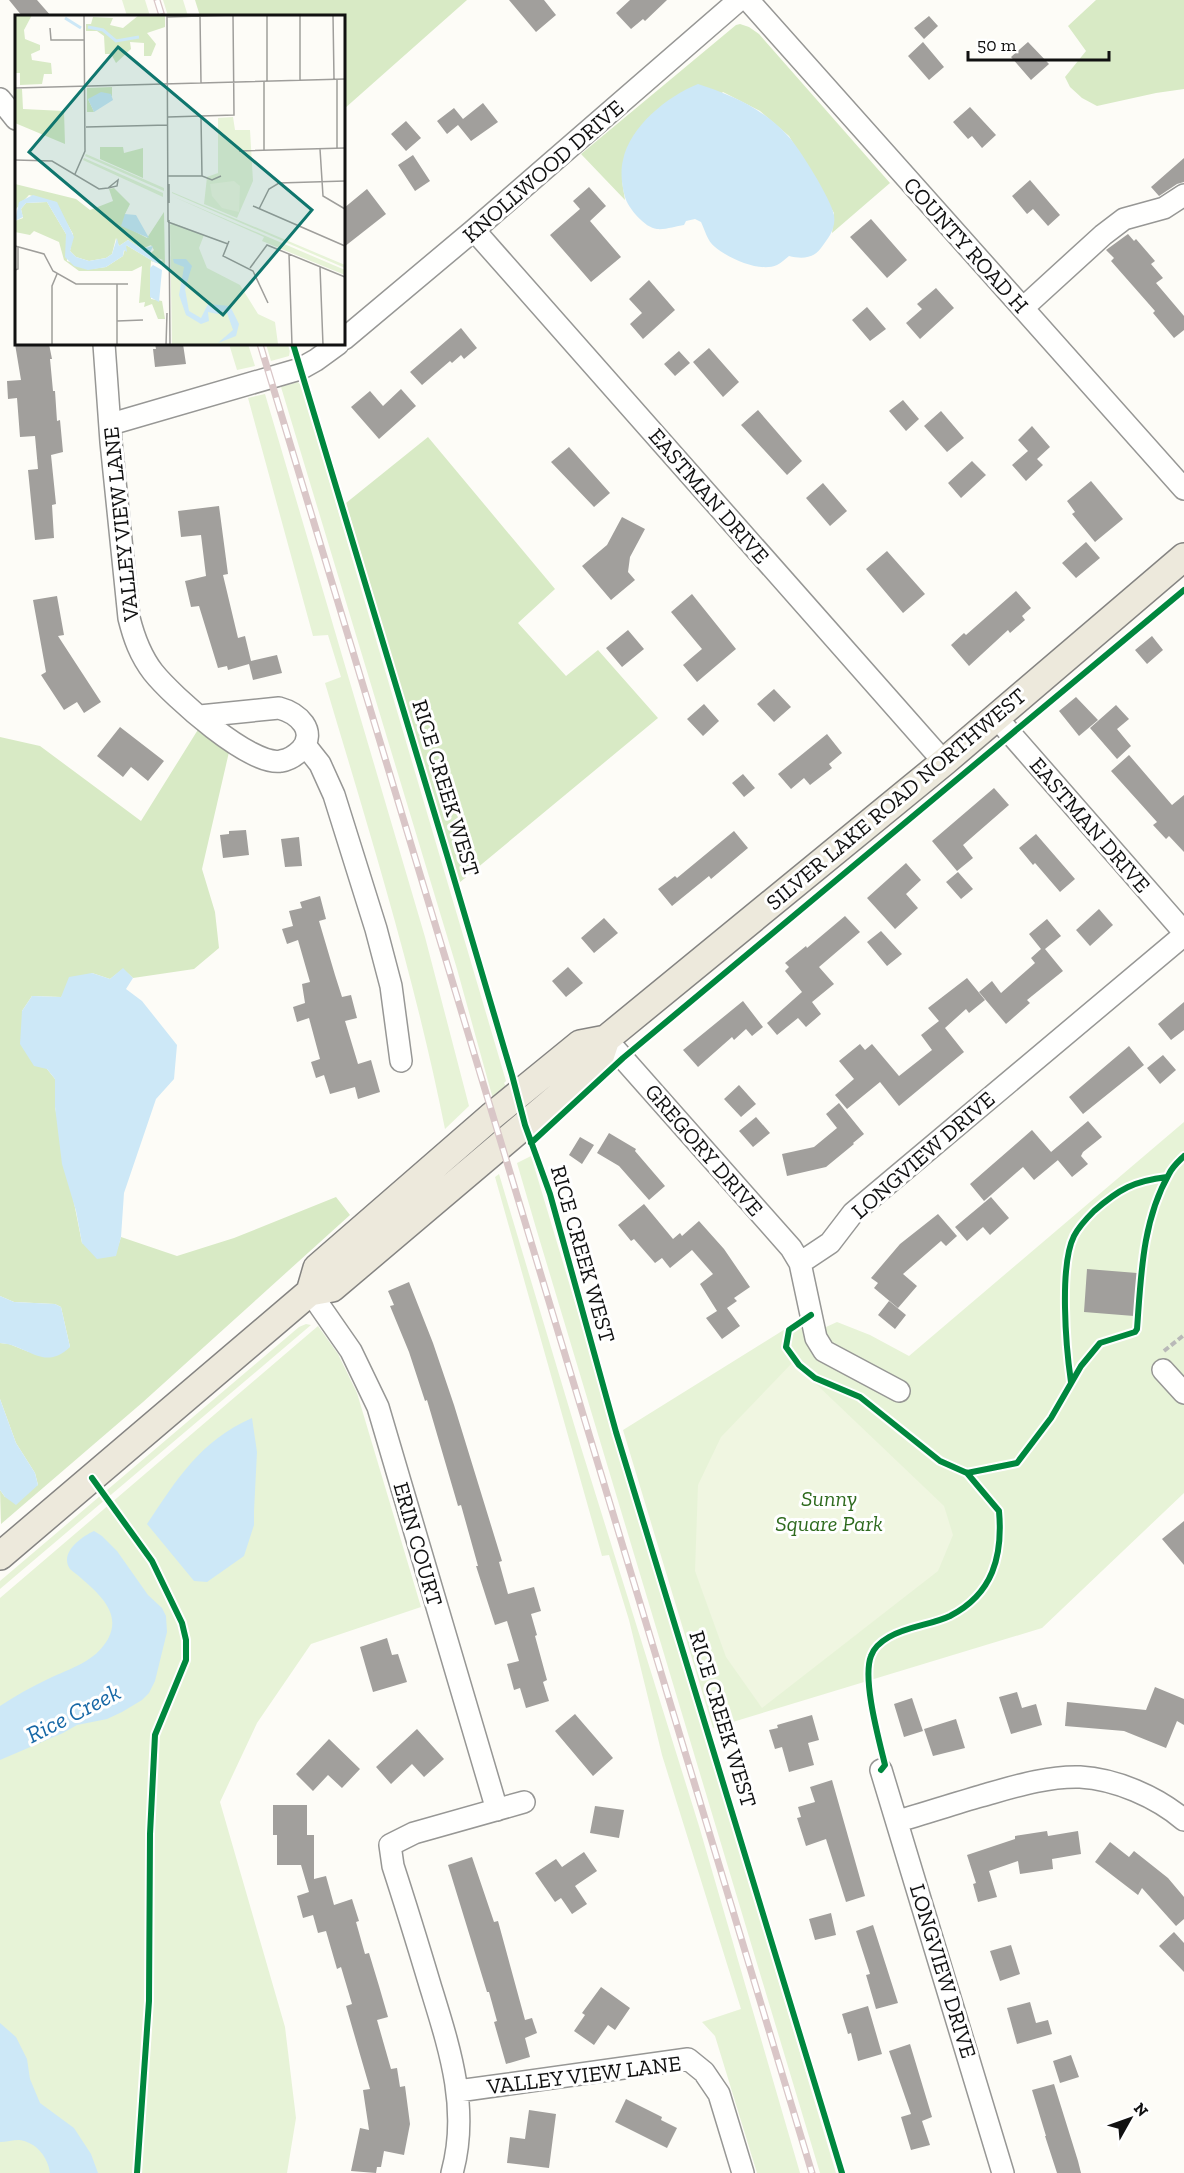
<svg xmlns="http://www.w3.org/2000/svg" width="1184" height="2173" font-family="'Zilla Slab',serif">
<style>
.green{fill:#e7f3d7}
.forest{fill:#d8eac5}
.pitch{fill:#f0f6e1}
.water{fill:#cde8f7}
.building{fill:#a19f9c}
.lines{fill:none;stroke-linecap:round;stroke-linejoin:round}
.minor-casing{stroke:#979795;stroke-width:24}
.major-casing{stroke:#858482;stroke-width:30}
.path{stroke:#b9b9b8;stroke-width:4;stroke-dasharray:6 3;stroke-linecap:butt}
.minor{stroke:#fffffe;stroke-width:21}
.major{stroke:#ede9dc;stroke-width:27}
.rail-casing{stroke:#d9c6c7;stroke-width:7}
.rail{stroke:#fff;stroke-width:4.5;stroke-dasharray:14;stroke-linecap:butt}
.cycleway-casing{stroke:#fff;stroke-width:10}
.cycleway{stroke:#00873e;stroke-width:6}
.labels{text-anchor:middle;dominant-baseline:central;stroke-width:6;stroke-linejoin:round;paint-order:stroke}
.street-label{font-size:22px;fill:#111;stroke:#fff}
.park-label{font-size:22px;font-style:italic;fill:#2f6b1f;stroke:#fff}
.water-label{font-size:24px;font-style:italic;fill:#1768a6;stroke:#fff}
.inset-river{fill:none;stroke:#cde8f7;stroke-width:3}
.inset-road{fill:none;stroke:#9f9e9b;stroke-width:1.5}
.view{fill:#0f766e;fill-opacity:0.15;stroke:#0f766e;stroke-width:3}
.inset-edge{fill:none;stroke:#111;stroke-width:3}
</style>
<rect width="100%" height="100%" fill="#fdfcf7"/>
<path class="green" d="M122,0h23l5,16h-23z
M163,0h20l5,16h-20z
M229,344h19l7,22 -18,4z
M266,344h22l2,6 -1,6 -18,5z
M298,382l3,3 205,696 -2,2 3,5 -14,11 -36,-130 -176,-582z
M265,394l160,543 44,169 -24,23c-30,-151 -76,-299 -120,-446l16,-6 -13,-42 -15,1 -65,-238z
M1184,1122v371l-142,135 -329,100 -90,-298 196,-122 2,15 5,4 11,-5 33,13 39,21z
M531,1156l305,1017h-16l-284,-945 -19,-65z
M499,1174l80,267 120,385 101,347h-43l-42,-137 -13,-14 39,-13 -79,-254 -33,-135 -20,-65 -7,1 -107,-379z
M306,1324l5,1 -311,264v-8l299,-254z
M318,1326l20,28 19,39 64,214 -110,37 -54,79 -37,79 65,225 11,91 -9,55h-287v-575z"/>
<path class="forest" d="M195,0h272l-123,109v-93h-144z
M1096,0h88v89l-28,4 -59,13 -15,-8 -12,-11 -5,-10 21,-26 -18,-25z
M740,24l9,3 10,7 131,149 -58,50 2,-20 -45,-77 -29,-25 -37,-19 -101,89 3,19 -44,-46 155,-129z
M428,437l127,152 -37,34 48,53 32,-26 60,68 -199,165 -113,-380z
M199,728l30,24 -27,117 13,43 4,36 -25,21 -61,9 -10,-9 -13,10 -18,-6 -31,24 -29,-1 -10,15 25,58 8,10v28l27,136 33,13 6,-19 56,19 57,-18 102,-41 14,18 -207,187 -142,122 -1,-34 5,7 33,-12 -3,-12 -19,-30 -16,-44v-56l9,1 20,8 41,-5 -9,-40 -6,-3 -41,-2 -14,-6v-559l40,9 101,75z"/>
<path class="pitch" d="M793,1362l151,144 9,29 -15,36 -176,137 -36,-51 -31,-86 3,-86 23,-48z"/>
<path class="water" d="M698,84c34,11 66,25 90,52 11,11 44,65 46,79 2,14 -5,22 -13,33 -8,11 -20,11 -32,8 -4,3 -8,7 -12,9 -17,8 -49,-7 -62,-18 -8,-6 -10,-17 -14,-25l-6,-3 -9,2 -2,4c-8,1 -19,5 -27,4 -12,-1 -29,-21 -32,-32 -3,-10 -5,-26 -2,-37 7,-34 45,-64 75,-76z
M123,968l10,10 -7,11 16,12 35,44 -3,34 -18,20 -32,94 -3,44 -5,19 -19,3 -15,-16 -6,-32 -14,-47 -7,-57v-28l-8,-10 -13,-3 -14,-22 2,-33 10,-15 29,1 8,-20 23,-4 18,6z
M0,1296l14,6 41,2 6,3 9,40c-26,25 -42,-2 -70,-4z
M0,1399l16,44 19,30 3,12 -22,20 -11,-8 -5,-7z
M252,1418l5,34 -3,59v14l-10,31 -37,26 -13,-1 -47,-57c30,-45 53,-83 105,-106z
M94,1531l8,5 15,15 31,44 14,13 4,8 1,16 -12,49 -6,12 -7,7 -20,12 -15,7 -30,6 -14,8 -63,27v-54c15,-10 31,-19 48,-27 23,-11 47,-17 60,-40 14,-26 -9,-45 -27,-61 -3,-3 -8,-6 -11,-9 -11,-16 11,-32 24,-38z
M0,2023l16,14 11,22 3,20 10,24 34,25 17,26 7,19h-48c-2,-16 -14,-31 -31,-33 -6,0 -13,2 -19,2z"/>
<path class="building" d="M9,0h28l14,16h-29z
M509,0h35l12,15 -20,17z
M630,0h37l-22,21 -2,-2 -12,10 -15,-16z
M929,16l9,10 -14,13 -10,-11z
M923,42l21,25 -15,13 -21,-24z
M1028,42l21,22 -18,16 -20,-23z
M483,103l15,19 -27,19 -13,-16 -11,9 -10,-13 17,-13 9,11z
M970,107l26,28 -14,13 -10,-12 -4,3 -15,-17z
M406,121l15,17 -15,13 -15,-17z
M413,155l17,26 -15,10 -17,-26z
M1184,158v24l-7,2 -18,12 -8,-9z
M1030,180l30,35 -12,11 -15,-17 -6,5 -15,-18z
M589,187l17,19 -16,15 31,36 -30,25 -41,-47 30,-26 -7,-8z
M367,189l19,25 -42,33v-39z
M871,219l36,41 -20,18 -37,-41z
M1128,234l6,7 2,-2 19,22 -4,3 12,14 -7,5 28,33v14l-10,8 -21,-25 2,-2 -44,-50 3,-3 -8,-8z
M649,280l26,30 -32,29 -13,-15 12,-11 -13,-14z
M936,288l18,20 -34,31 -14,-16 16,-14 -5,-5z
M867,307l19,22 -16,12 -18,-21z
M461,328l16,20 -13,11 -3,-4 -9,8 -2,-2 -28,24 -12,-13z
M15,344h34l3,15h-2l3,32h2l2,30 3,-1 3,32 -12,3 5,49 -4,1 2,33 -19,2 -7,-70 10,-1 -3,-33 -15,1 -3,-39 -9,1 -1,-18 14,-1z
M155,344h28l3,20 -31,3 -2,-18h3z
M709,348l30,34 -16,15 -30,-35z
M679,351l11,12 -15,13 -11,-12z
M401,389l15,17 -37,33 -28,-32 19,-16 13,15z
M903,400l16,19 -13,12 -17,-20z
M758,410l44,51 -15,14 -46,-50z
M941,411l23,27 -17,14 -23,-26z
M1032,426l18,21 -13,12 6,6 -17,16 -14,-16 16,-14 -10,-11z
M569,447l41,46 -16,14 -43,-45z
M972,461l14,14 -25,23 -13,-15z
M1091,481l32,38 -28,23 -23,-28 3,-2 -8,-11z
M823,483l24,28 -17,15 -24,-28z
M219,506l9,68 -5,1 15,63 7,-2 6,25 26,-6 5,18 -29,7 -4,-16 -21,6 -1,-4 -9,2 -19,-62 -8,1 -6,-26 21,-5 -5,-41 -20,2 -3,-26z
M622,517l23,12 -15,28 -2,15 7,8 -24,20 -29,-34 25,-21z
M1086,542l14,16 -24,20 -14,-15z
M887,551l38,43 -22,19 -37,-44z
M1016,591l15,17 -9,8 3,4 -15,13 -2,-3 -39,36 -18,-21 13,-12 2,2z
M692,594l44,55 -39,33 -14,-17 19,-16 -31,-37z
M57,596l7,39 -6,1 43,66 -17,11 -7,-11 -13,8 -23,-35 5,-3 -13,-72z
M628,630l16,19 -22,18 -16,-19z
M1152,636l11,14 -16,14 -12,-14z
M774,689l17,18 -17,15 -17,-18z
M1076,697l22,23 -19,16 -20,-25z
M704,704l15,17 -16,15 -16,-17z
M1116,705l13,14 -12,10 14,17 -14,13 -27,-31z
M120,727l44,34 -16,20 -17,-14 -8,10 -26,-21z
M827,734l15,19 -13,11 3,4 -22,17 -6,-7 -13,11 -13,-15z
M1129,755l43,50 12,-10v57l-15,-16 -3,3 -13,-14 4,-3 -46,-51z
M743,774l12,14 -11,9 -12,-14z
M994,788l15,17 -46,40 10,13 -16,13 -25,-30z
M246,830l3,25 -26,3 -3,-23 9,-1v-3z
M734,831l14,17 -37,31 -2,-3 -37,30 -14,-17 17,-13 2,2z
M1036,834l39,45 -15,13 -25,-29 -2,2 -14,-17z
M299,837l3,29 -17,1 -4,-28z
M906,863l15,17 -15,14 12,14 -23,21 -28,-31z
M958,872l15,17 -12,10 -15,-17z
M320,896l6,23 -7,2 16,54 7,22 9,-2 6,23 -12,3 13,43 13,-4 9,32 -22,7 -3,-12 -25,7 -6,-19 -8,3 -5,-16 9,-3 -11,-41 -12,4 -4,-15 12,-4 -3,-19 8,-2 -12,-42 -11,4 -5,-15 11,-3 -4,-15 13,-3 -2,-6z
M1099,909l14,16 -23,21 -14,-16z
M845,916l15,16 -41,35 15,17 -22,18 9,12 -15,13 -8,-9 -21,17 -10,-12 35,-31 -17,-21 4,-4 -4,-4 21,-17 1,2z
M604,918l14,15 -24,20 -13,-15z
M1047,919l14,17 -16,13 18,22 -36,29 3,3 -24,21 -27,-32 13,-11 9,12 34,-30 -4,-5 10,-9 -12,-15z
M881,931l21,23 -15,12 -20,-24z
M568,967l15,16 -17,14 -14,-16z
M967,978l18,22 -16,13 -3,-4 -21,19 19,24 -65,54 -19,-24 -33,27 -12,-14 19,-16 -15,-18 21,-17 5,6 7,-6 27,32 33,-26 -11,-15 18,-14 -11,-13z
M743,1001l20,26 -11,9 -6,-7 -12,11 -2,-3 -34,30 -15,-17z
M1184,1002v28l-13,10 -13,-16z
M1129,1046l15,19 -61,49 -14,-17z
M1163,1055l13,15 -16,14 -13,-16z
M739,1085l17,19 -15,13 -17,-18z
M839,1103l25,31 -11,9 1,1 -28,23 -39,9 -5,-22 32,-7 23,-19 -11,-14z
M756,1117l14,16 -17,14 -14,-16z
M1088,1121l14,16 -19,15 -2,4 7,8 -16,13 -21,-25z
M1032,1130l26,30 -24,20 -11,-13 -39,34 -14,-17z
M609,1133l27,16 -1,2 30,35 -16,14 -30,-34 -22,-13z
M580,1137l14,8 -12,19 -13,-9z
M991,1197l18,21 -19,17 -7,-8 -16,14 -12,-14z
M644,1204l29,35 7,-6 2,3 17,-15 25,28 26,38 -16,11 3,3 -10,7 13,18 -18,13 -16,-21 11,-7 -17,-27 13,-10 -21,-24 -22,18 -8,-10 -7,5 -21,-24 -3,2 -13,-16z
M938,1214l19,22 -11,10 -5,-5 -38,33 14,12 -19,22 -24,-20 4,-5 -7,-5 29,-34z
M1087,1269l50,4 -3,43 -50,-4z
M409,1282l24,61 21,62 48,156 -3,1 9,32 26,-7 7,24 -10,3 6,21 -2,1 12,44 -4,2 6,19 -23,7 -6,-20 -6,2 -7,-26 12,-3 -12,-40 -12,4 -19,-59h2l-17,-61 -3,1 -31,-106 -2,1 -16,-49 -19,-46 4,-1 -6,-14z
M889,1301l17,14 -11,14 -17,-14z
M1184,1521v44l-22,-26z
M387,1638l5,17 6,-1 9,28 -34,10 -13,-45z
M1155,1687l29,12v26l-7,-4 -11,27 -42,-17 -59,-5 2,-24 79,8z
M1017,1692l5,16 14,-4 6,21 -31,9 -12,-37z
M912,1698l11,33 -19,6 -10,-33z
M575,1714l38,44 -20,18 -38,-45z
M812,1715l7,25 -11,3 6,22 -25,7 -7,-25 -7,2 -6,-19 9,-2 -1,-3z
M956,1719l9,29 -32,8 -9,-27z
M417,1729l27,30 -20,18 -12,-13 -21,20 -15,-17z
M329,1739l31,30 -18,19 -14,-13 -15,16 -17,-17z
M832,1780l33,116 -19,6 -20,-63 -20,7 -9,-28 4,-1 -3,-10 17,-5 -5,-15z
M273,1805h34v30h7v44l12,-3 8,29 18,-6 7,22 -3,1 9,32 4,-1 10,33 9,31 -11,3 14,49 6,-1 3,19 5,-1 5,38 -6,31 -20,-4 -3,16h-4l-1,6 -25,-2 9,-43 9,2 -6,-40 7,-1 -24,-83 6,-2 -11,-37 -4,2 -11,-38 -8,2 -5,-18 -10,3 -6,-22 12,-4 -8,-27h-24v-30h-4z
M595,1806l29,4 -5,28 -29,-5z
M1047,1831l1,5 30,-5 3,23 -29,5 1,10 -33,5 -2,-13 -29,10 8,26 -19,5 -5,-18 3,-1 -9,-28 48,-16v-3z
M1110,1842l19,15 5,-6 34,27 16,19v22l-8,7 -34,-38 -4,7 -43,-33z
M584,1852l13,19 -22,15 12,18 -15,10 -11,-16 -6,4 -20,-29 21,-14 6,8z
M472,1857l22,65 4,-1 27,99 7,-2 5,15 -12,5 5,19 -24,7 -12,-42 3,-1 -8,-29h-2l-39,-127z
M831,1913l5,22 -21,5 -6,-21z
M873,1925l25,78 -22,6 -10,-34 4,-1 -14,-43z
M1174,1932l10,11v29l-25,-26z
M1011,1945l9,29 -20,7 -10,-30z
M601,1987l29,21 -15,22 -7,-5 -14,20 -20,-14 11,-16 -3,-2z
M1030,2002l6,21 12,-3 4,14 -35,10 -10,-36z
M868,2006l14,48 -24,7 -7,-28 -3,1 -6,-20z
M910,2044l22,73 -10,4 8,24 -19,5 -10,-33 10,-3 -22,-63z
M1071,2055l8,22 -19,6 -7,-22z
M1054,2084l24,77 3,12h-24l-12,-37h1l-14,-46z
M626,2099l36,18 -1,3 16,8 -10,20 -52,-26z
M529,2110l27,4 -7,54 -42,-5 3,-26 15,2z"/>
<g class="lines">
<g class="minor-casing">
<path id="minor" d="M748,0l436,489
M0,99l16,20
M474,230l470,532
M1023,308l80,-73 21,-16 40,-11 20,-13
M344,339l130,-109 265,-230
M104,344l7,98 18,176c5,20 11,37 24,54 19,24 98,95 128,89 7,-1 15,-6 20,-11 17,-19 -3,-37 -22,-42l-79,8
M111,424l189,-55 16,-9 22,-16
M996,717l188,215
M305,745l15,19 14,31 42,134 15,57 10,75
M606,1039l185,209 9,15
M310,1292l41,59 27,56 119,403
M1163,1370l21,23
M899,1391l-75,-40 -8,-13 -16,-75 30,-20 23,-30 331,-278
M881,1770l122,403
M898,1821c28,-8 55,-17 83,-25 32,-9 65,-20 99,-19 36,2 77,20 104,43
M458,2091l230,-32 16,13 15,22 24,79
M452,2173c18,-65 -3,-126 -22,-188 -12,-40 -24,-79 -37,-119l-3,-21 24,-12 110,-31"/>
</g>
<g class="major-casing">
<path id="major" d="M310,1292l7,-24 176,-153 87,-71 26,-5 338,-277 240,-205
M0,1556l310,-264 22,-4 266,-225 8,-24"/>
</g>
<path class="path" d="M1164,1351l20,-16"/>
<use href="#minor" class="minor"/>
<use href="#major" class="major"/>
<g class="rail-casing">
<path id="rail" d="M157,0l5,16
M260,344l552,1829"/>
</g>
<use href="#rail" class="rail"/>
<g class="cycleway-casing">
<path id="cycleway" d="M293,344l154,511 65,220 13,50 25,69 66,238 226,741
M531,1143l92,-85 561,-468
M811,1315l-22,15 -3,17 13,18 16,13 45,19 80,64 27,12 50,-10 34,-45 30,-52 19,-23 35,-11 2,-3c4,-52 5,-108 32,-155 3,-7 10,-13 15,-18
M1071,1382c-5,-34 -12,-116 3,-146 5,-10 12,-17 20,-25 25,-22 40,-30 73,-34
M92,1478l60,83 30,62 4,17v20l-31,75 -5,99 -1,167 -12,172
M881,1770l4,-5c-6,-25 -23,-86 -14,-109 3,-9 11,-15 18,-19 19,-11 42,-12 61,-21 43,-22 53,-60 49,-105l-32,-38"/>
</g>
<use href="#cycleway" class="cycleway"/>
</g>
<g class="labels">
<g class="street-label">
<text transform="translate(543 171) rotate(-41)">KNOLLWOOD DRIVE</text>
<text transform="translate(966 245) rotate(48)">COUNTY ROAD H</text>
<text transform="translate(709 496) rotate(49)">EASTMAN DRIVE</text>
<text transform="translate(121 524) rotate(-96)">VALLEY VIEW LANE</text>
<text transform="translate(446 788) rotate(73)">RICE CREEK WEST</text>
<text transform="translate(896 799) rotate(-40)">SILVER LAKE ROAD NORTHWEST</text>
<text transform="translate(1090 825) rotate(49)">EASTMAN DRIVE</text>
<text transform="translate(704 1150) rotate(49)">GREGORY DRIVE</text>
<text transform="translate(923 1155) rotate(-41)">LONGVIEW DRIVE</text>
<text transform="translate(583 1254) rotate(74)">RICE CREEK WEST</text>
<text transform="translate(418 1544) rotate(74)">ERIN COURT</text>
<text transform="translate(723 1719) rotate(73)">RICE CREEK WEST</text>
<text transform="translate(943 1971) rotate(73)">LONGVIEW DRIVE</text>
<text transform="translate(584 2075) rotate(-7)">VALLEY VIEW LANE</text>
</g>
<g class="park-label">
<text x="829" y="1498">Sunny<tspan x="829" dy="25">Square Park</tspan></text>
</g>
<g class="water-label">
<text transform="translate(73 1713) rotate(-27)">Rice Creek</text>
</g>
</g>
<g transform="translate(15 15)">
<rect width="330" height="330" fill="#fdfcf7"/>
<path d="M218,102l2,13h15l3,51 -16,37 -33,-14 3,-27 11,-4v-55zM71,139l78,34v3l-79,-35zM69,143l79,35v4l-80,-37zM157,177l173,73v3l-173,-75zM157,181l173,74v5l-83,-34 2,-4zM158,208l31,12 -5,13 8,20 33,17 18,29 17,8 3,22h11l-117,1 -2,-120z" fill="#e7f3d7"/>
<path d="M0,0h17l-8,15 1,9 15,6v5l-9,4 1,6 19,3 1,11h-8l-2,10 -22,1v-12h-5zM124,0h26v12l-18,6 9,11 -5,12h-7v-13l-14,-1 1,7 -15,14 -5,-9h-6l-1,-18 -7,-5h-11v-7h5l2,-7 20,1 -3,7 13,3zM97,72v9l-24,3 6,13h-7v-24zM0,74h7l1,20 41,2 1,33 -50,-21zM85,132h23l1,6 19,-5v30l-43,-19zM0,169l61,15 14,11 23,-9 -4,-12 5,-1 16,16 -5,10 3,14 19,10 17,-26 1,54 -14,-5 -1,14 1,24 11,2 3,18h-7l-6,-15 -8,3 1,-5 -6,1 3,-37 -10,5h-53l-15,-11 -5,-18 -25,-11 -4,4 -15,-3v-11l8,-3 -2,-9 5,-6 21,-1 19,32 1,27 24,8 15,-2 17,-11 3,-11 30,18 7,-3 -14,-5 5,-5 -3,-5 -9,4 -14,-9 -9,6 -3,-8 -4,16 -6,4 -17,3 -13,-4 -6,-6 3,-17 -18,-32 -26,-7 -14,15z" fill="#d8eac5"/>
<path d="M219,166l6,5 -1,26 -17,-4 -10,-12 -2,-12z" fill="#f0f6e1"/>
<path d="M86,77l10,2 2,6 -19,12 -6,-13zM18,180l24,7 17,35 -4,14 6,6 13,4 17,-3 6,-4 5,-16 2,8 9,-6 14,9 11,-3 -4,9 16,9 -9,-1 -30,-18 1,7 -3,-2 -1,6 -17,11 -18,3 -14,-4 -9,-9 1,-23 -19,-32 -21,1 -5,6 2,8 -8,4 4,-19zM110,199l11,1 13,23 -28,-12zM158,244h13l6,7 -7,23 4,22 12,7 7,-14 22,2 9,18 -3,12 -18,7 15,-13 -7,-20 -8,4 -10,-2 1,9 -8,3 -15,-9 -7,-20 5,-28 -10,-4zM138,250l9,5 -3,32 -9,-5v-29z" fill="#cde8f7"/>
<path class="inset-river" d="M50,3l16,10M73,12l15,3 13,11 23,-4"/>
<path class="inset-road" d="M152,0l1,207M252,0v66M285,0v65M318,0l1,64M185,1l1,67M152,2l67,-2M35,13l1,12h33M322,64v69M249,66v70M0,73l330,-9M153,102l66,-2 -1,-100M186,102l1,59 10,4 9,-4M71,112l82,-2M305,134l3,47 22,13M224,136l106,-3M0,145l37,1 47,28 9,-1 9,-2 1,-6 -10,8M60,159l10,-23 -1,-136M152,161h35M154,169v19M238,191l92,40M244,194l10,-20 10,-6 66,-2M154,205l1,125M153,207l60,22M214,226l-6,15 30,15 15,32M0,231l29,8 9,17 23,13h52M274,239l3,91M305,252l3,78M235,253l17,-23 78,32M0,255l3,-1v-23M102,269v61M102,306l26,-1M37,330v-59l5,-12M151,330l1,-32"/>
<path class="view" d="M103,32l194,163 -89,105 -194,-163z"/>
<rect width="330" height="330" class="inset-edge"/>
</g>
<g transform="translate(1130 2119) rotate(50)" stroke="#ffffff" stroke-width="4.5" paint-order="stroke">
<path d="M0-4.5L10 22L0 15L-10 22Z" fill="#111111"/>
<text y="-9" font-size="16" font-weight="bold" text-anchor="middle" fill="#111111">N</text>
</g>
<path d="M968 51v9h141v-9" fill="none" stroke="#111111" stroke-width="3"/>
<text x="977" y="51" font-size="18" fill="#111111" stroke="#ffffff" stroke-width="4.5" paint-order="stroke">50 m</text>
</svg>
